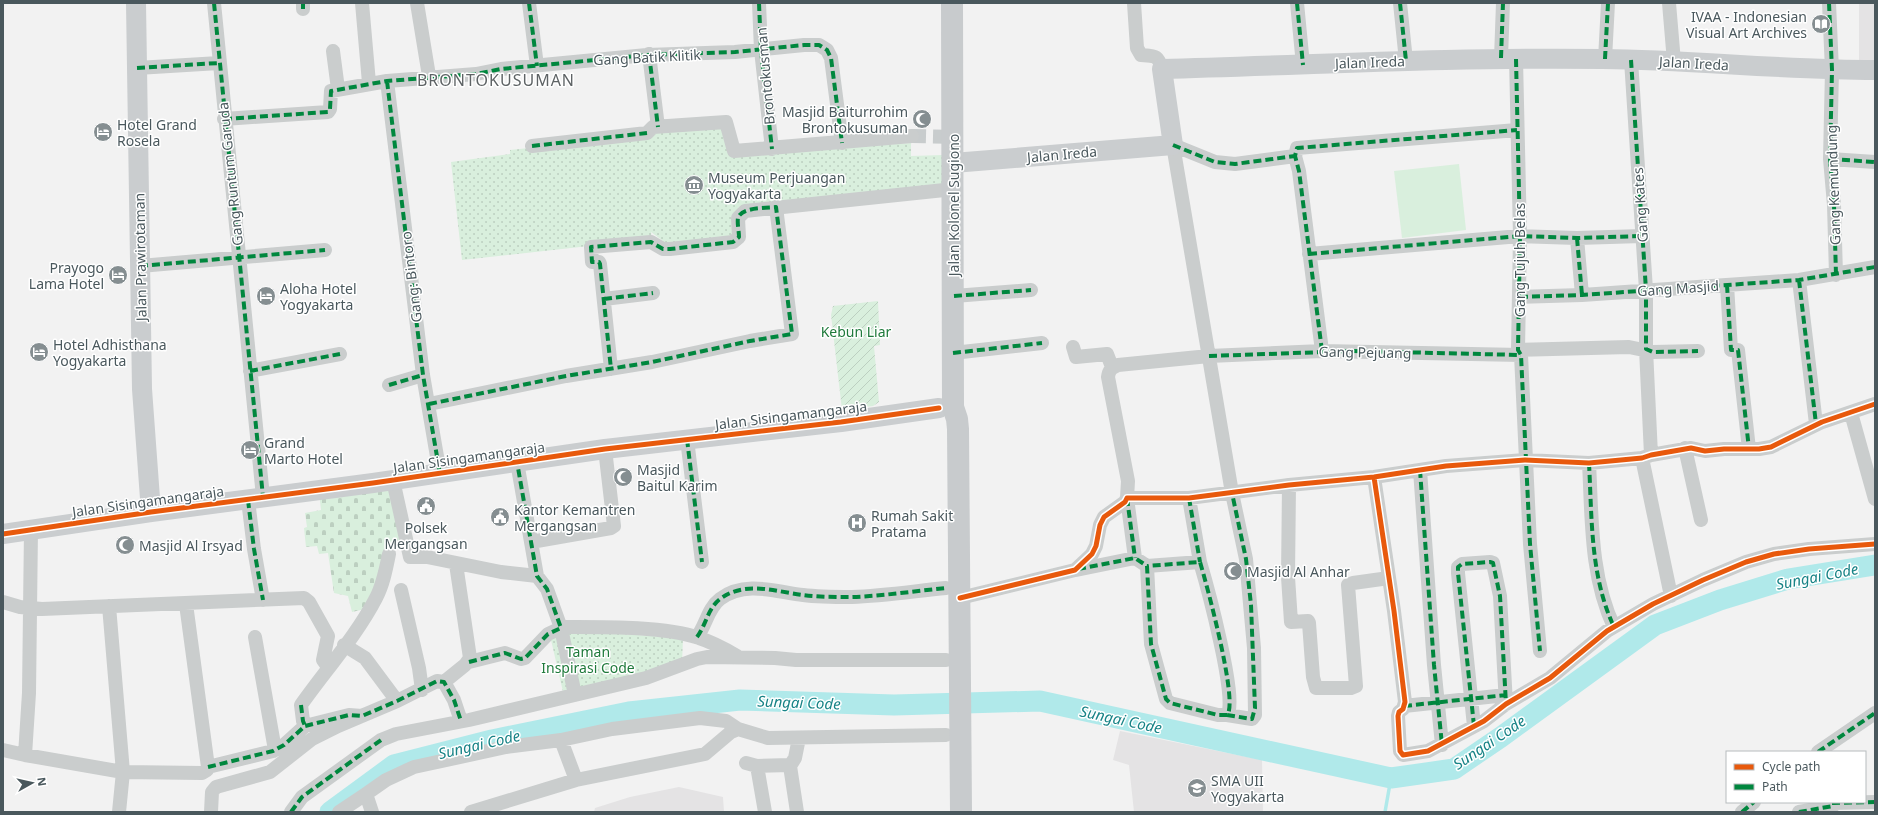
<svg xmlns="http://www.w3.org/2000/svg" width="1878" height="815" font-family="'Noto Sans',sans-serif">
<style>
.education{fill:#e4e3e4}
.cemetery{fill:url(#cemetery-stones)}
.park{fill:url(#park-dots)}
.garden{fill:url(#garden-furrows)}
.pitch{fill:#d9efdd}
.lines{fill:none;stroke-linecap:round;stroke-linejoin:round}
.stream{stroke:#b0e9ea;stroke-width:3.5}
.river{stroke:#b0e9ea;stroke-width:21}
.street-tunnel{stroke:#c8cccd;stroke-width:14;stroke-dasharray:14 7;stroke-linecap:butt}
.street{stroke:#cacdcd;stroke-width:14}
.secondary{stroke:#cacdcf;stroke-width:20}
.primary{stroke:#c8cbcd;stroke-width:22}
.quiet{stroke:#00873e;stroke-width:4;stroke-dasharray:8 4;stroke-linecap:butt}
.cycleway-casing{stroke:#fff;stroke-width:8}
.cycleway{stroke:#e8590c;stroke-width:5}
.labels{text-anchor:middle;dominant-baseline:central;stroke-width:3;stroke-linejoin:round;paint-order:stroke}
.poi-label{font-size:14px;fill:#4a585d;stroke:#fff;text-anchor:start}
.street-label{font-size:14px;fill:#4a585d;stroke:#fff}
.park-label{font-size:14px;fill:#1f7a3b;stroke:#fff}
.water-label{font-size:15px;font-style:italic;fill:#178386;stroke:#fff}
.quarter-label{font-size:16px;letter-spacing:1px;fill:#5e6365;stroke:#fff}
</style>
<defs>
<pattern id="cemetery-stones" width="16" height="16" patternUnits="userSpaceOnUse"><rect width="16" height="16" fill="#d9efdd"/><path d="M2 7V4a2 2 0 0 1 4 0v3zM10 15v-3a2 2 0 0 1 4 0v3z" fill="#bccfc0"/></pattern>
<pattern id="park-dots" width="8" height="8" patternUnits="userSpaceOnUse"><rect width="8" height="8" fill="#d9efdd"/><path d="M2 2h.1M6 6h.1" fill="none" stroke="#bccfc0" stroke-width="1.8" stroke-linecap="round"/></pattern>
<pattern id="garden-furrows" width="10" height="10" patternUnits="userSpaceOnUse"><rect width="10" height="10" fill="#d9efdd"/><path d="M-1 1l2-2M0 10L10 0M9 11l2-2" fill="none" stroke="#bccfc0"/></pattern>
</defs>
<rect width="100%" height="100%" fill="#f2f2f2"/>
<path class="education" d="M1859,3h16v57h-16z
M1120,731l142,29 1,52h-129l-5,-47 -16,-5z
M679,787l44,10 1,15h-130l1,-4 35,-11z"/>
<path class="cemetery" d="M391,484l13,58 -11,-2 -13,39 -15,30 -13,3 -4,-16 -14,-3 -6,-40 -9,1 -2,-8 -11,1 -2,-19 3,-1 -2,-14 16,-3 -2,-18z"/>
<path class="park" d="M725,123l9,32 177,-12v13l32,-1 1,32 -205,20 -4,8 -3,24 -65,5 -16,-12 1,7 -190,21 -11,-98 59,-8v-4l104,-11z
M562,630l121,8 -1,26 -118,32 -13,-56z"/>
<path class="garden" d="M878,301l2,44 -6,1 5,56 -6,4 -31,4 -11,-95 2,-9z"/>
<path class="pitch" d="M1459,164l7,66 -64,8 -8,-67z"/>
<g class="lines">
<path class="stream" d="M1385,812l6,-34"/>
<path class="river" d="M330,812l64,-47 98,-25 137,-28 111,-12 154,5 146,-4 351,77 63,-9 47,-32 154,-112 65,-25 68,-21 87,-14"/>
<path class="street-tunnel" d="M912,136l41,1"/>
<path class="street" d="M214,3l49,494
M303,3v6
M362,3l7,80
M417,3l12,73
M529,3l8,63
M759,3l2,47 11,99
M1134,3l3,45 4,7c14,1 17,0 21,14
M1297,3l6,62
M1400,3l6,58
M1669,3l5,59
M1829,3l3,67 -2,89 4,46 2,70
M333,51l5,38
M649,54l9,73
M1501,58l2,-55
M1516,59l4,177 -2,114 3,5 9,189 10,107
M1605,59l3,-56
M1631,60l15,230v59l5,106
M137,68l82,-5
M387,81l36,294 17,99
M224,119l104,-7 2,-3 1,-18 56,-10 89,-7 25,-5 146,-14 88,-3 69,-7h15l8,5 4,8 11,85
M1173,145l59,348 14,66 8,89 1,67 -3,4 -25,-4
M1173,145l42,17 20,2 60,-8
M532,146l115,-13 6,-6 73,-5 8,29 178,-15
M1830,159l45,3
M1577,238l5,57
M1309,254l211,-18 57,2 65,-2
M140,266l185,-16
M1799,280l17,144
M1727,285l4,65h7l11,99
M954,296l77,-6
M1520,297l62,-2 217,-15 76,-13
M604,299l49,-6
M1073,347l3,10 31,-3 5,13
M1518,350l111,-3 24,5 45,-1
M1322,351l-23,-180 -4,-15 2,-8 220,-18
M953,353l89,-10
M611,369l-11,-105 -1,-2h-7l-1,-15 60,-5 12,7h7l63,-7 6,-5 -1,-19 7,-7 209,-22
M250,371l90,-17
M389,385l34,-10
M429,404l137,-28 86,-14 98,-21 42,-7 -16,-127
M1851,413l24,86
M687,439l15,123
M1685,448l16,72
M1642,458l29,138
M1589,463c3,55 1,113 25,164
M1420,470l14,195 8,80
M1374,477l20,134 11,91 -2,7 -4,3 -1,4 2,35 3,4 25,-4 56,-30 22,-17 44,-26 57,-47 46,-27 50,-24 43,-18 28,-8 35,-5 66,-5
M393,480l17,77h17l74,15 36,4
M1289,485l-1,92 3,45 17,-1 1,2 4,54 3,11h35l5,-2 -8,-101 5,-2 36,-5
M1189,498l11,64
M248,500l6,49 9,51
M531,542l80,-14 3,-2 -9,-77
M1135,558l-8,-60 1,-17 -20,-104c1,-7 3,-9 10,-12l91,-9 113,-5 199,4
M1076,570l59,-12 12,8 4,78 15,55 4,4 48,12h9c12,-12 -21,-133 -27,-153l-53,4
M401,590l18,78 3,22
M960,598l115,-28 17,-16 4,-8 4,-21 4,-8 21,-15 2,-4h62l100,-13 85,-8 72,-11 79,-6 64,3 53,-5 9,-3 40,-7 14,3 19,-2h35l12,-2 51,-25 53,-18
M3,602l17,5 22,2 262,-11 5,4 19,34 -5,24 5,7
M186,604l22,163
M109,606l14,166 -4,40
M255,637l20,113
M697,637c9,-12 11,-29 23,-38 25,-19 57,-7 83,-4 16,2 33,2 49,2 31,-1 63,-6 94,-9
M344,645l21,13 32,43
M469,662l36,-9 16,6 4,-1 23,-24 13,-6 -14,-39 -10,-13 -20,-114
M444,682l21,-17 5,-7 -14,-94
M575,695l-14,-67 4,-1c37,0 99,-1 134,11 13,4 26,11 38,18
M1404,706l102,-11
M305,726l-2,-5 -2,-16c24,-34 56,-70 75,-107 7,-13 10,-29 13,-44
M1474,726l-16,-153v-6l4,-3 28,-2 3,1 7,33 6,108
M561,740l51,-11 88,-11 26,3 12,8
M3,750l22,5 98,17 79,1 5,-3 1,-3 65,-16 11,-6 21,-19 44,-11 13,1
M1818,752l57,-39
M25,755l4,-62 2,-164
M746,763l11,3
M366,794l20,-14 28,-13 92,-20 55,-7 15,40
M1832,803l43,-1
M211,812l1,-20 4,-5 54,-15 42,-33 26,-13 59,-25 40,-20 7,1 10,18 7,21
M291,812l11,-15 79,-57 15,-6 73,-14 177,-42 51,-19 10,-2 68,1 21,2h150
M339,812l27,-18 6,18
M471,812l105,-32 129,-26 26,-22 7,-3 30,9 178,-3
M765,812l-8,-46 33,-1
M797,812l-7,-46 5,-8 4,-20
M1742,812l12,-10
M1799,812l34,-6"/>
<path class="secondary" d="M136,3l6,386 9,123
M953,163l220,-18 -11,-76c147,-4 294,-12 441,-10 91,1 181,11 272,11
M3,534l148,-22 222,-29 232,-34 236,-27 98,-14"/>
<path class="primary" d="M952,3l1,404 4,12 1,10 3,383"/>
<path class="quiet" d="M214,3l49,494
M303,3v6
M529,3l8,63
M759,3l2,47 11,99
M1297,3l6,62
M1400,3l6,58
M1829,3l3,67 -2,89 4,46 2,70
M649,54l9,73
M1501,58l2,-55
M1516,59l4,177 -2,114 3,5 9,189 10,107
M1605,59l3,-56
M1631,60l15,230v59l7,3 45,-1
M137,68l82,-5
M387,81l36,294 17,99
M224,119l104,-7 2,-3 1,-18 56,-10 89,-7 25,-5 146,-14 88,-3 69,-7h15l8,5 4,8 11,85
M1173,145l42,17 20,2 60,-8
M532,146l115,-13
M1830,159l45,3
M1577,238l5,57
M1309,254l211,-18 57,2 65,-2
M140,266l185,-16
M1799,280l17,144
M1727,285l4,65h7l11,99
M954,296l77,-6
M1520,297l62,-2 217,-15 76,-13
M604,299l49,-6
M1322,351l-23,-180 -4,-15 2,-8 220,-18
M953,353l89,-10
M1209,356l144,-5 168,4
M250,371l90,-17
M389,385l34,-10
M429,404l137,-28 86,-14 98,-21 42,-7 -16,-127c-9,1 -35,0 -38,11 -1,5 1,13 1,19l-6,5 -63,7h-7l-12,-7 -60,5 1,15h7l1,2 11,105
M687,439l15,123
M1589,463c3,55 1,113 25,164
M1420,470l14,195 8,80
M1127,498l8,60
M1189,498l11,64
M248,500l6,49 9,51
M1078,569l57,-11 12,8 4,78 15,55 4,4 48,12h9c12,-12 -21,-133 -27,-153l-53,4
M697,637c9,-12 11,-29 23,-38 25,-19 57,-7 83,-4 16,2 33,2 49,2 31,-1 63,-6 94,-9
M469,662l36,-9 16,6 4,-1 23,-24 13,-6 -14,-39 -10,-13 -20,-114
M301,705l2,16 2,5
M1404,706l102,-11
M1227,715l25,4 3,-11 -4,-103 -5,-46 -14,-66
M1474,726l-16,-153v-6l4,-3 28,-2 3,1 7,33 6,108
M1818,752l57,-39
M208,767l65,-16 11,-6 21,-19 44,-11 13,1 35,-15 40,-20 7,1 10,18 7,21
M1832,803l43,-1
M291,812l11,-15 79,-57
M1742,812l12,-10
M1799,812l34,-6"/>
<g class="cycleway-casing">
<path id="cycleway" d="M1374,477l20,134 11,91 -2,7 -4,3 -1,4 2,35 3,4 25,-4 56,-30 22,-17 44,-26 57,-47 46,-27 50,-24 43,-18 28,-8 35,-5 66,-5
M3,534l148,-22 222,-29 232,-34 236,-27 98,-14
M960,598l115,-28 17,-16 4,-8 4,-21 4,-8 21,-15 2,-4h62l100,-13 85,-8 72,-11 79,-6 64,3 53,-5 9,-3 40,-7 14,3 19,-2h35l12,-2 51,-25 53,-18"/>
</g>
<use href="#cycleway" class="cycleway"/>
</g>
<defs>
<g id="library-disc" transform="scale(1)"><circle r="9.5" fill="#858e91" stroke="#fff"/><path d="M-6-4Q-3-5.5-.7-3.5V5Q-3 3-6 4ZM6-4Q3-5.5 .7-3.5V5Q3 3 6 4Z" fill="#fff"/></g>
<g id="mosque-disc" transform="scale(1)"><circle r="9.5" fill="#858e91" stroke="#fff"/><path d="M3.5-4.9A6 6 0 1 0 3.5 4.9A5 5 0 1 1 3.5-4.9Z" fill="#fff"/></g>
<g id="hotel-disc" transform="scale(1)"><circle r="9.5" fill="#858e91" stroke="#fff"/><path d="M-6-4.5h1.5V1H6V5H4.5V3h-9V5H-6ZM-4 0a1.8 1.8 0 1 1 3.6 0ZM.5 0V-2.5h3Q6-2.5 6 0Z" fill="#fff"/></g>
<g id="museum-disc" transform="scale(1)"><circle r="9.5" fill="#858e91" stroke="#fff"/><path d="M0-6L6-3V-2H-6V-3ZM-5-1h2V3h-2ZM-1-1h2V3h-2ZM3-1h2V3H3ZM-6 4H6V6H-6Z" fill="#fff"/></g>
<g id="civic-disc" transform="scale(1)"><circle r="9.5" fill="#858e91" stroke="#fff"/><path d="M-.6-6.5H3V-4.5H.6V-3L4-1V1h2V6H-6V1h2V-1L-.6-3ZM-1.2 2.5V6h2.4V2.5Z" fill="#fff"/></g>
<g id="hospital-disc" transform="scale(1)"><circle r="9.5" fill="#858e91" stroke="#fff"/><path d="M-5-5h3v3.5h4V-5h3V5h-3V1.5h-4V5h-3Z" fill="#fff"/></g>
<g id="school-disc" transform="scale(1)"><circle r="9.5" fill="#858e91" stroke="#fff"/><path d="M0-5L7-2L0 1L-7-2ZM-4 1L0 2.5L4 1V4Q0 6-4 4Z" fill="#fff"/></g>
</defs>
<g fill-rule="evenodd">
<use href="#library-disc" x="1821" y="24"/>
<use href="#mosque-disc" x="922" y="119"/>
<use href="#hotel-disc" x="103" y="132"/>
<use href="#museum-disc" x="694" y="185"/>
<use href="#hotel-disc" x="118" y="275"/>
<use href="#hotel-disc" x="266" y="296"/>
<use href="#hotel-disc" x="39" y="352"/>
<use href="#hotel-disc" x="250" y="450"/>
<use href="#mosque-disc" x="623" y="477"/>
<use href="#civic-disc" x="426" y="506"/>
<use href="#civic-disc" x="500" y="517"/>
<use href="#hospital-disc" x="857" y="523"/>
<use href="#mosque-disc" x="125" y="545"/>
<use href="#mosque-disc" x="1233" y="571"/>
<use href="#school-disc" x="1197" y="788"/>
</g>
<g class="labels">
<g class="poi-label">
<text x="1807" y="16" text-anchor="end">IVAA - Indonesian<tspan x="1807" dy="16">Visual Art Archives</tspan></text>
<text x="908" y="111" text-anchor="end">Masjid Baiturrohim<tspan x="908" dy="16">Brontokusuman</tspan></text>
<text x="117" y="124">Hotel Grand<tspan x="117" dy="16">Rosela</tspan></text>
<text x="708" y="177">Museum Perjuangan<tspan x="708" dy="16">Yogyakarta</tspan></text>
<text x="104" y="267" text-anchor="end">Prayogo<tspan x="104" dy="16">Lama Hotel</tspan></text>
<text x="280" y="288">Aloha Hotel<tspan x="280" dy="16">Yogyakarta</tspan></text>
<text x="53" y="344">Hotel Adhisthana<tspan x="53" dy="16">Yogyakarta</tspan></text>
<text x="264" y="442">Grand<tspan x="264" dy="16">Marto Hotel</tspan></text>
<text x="637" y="469">Masjid<tspan x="637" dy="16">Baitul Karim</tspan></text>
<text x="514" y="509">Kantor Kemantren<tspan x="514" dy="16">Mergangsan</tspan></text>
<text x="871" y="515">Rumah Sakit<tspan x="871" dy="16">Pratama</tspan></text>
<text x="426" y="527" text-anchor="middle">Polsek<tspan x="426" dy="16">Mergangsan</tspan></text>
<text x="139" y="545">Masjid Al Irsyad</text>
<text x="1247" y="571">Masjid Al Anhar</text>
<text x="1211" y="780">SMA UII<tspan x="1211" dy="16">Yogyakarta</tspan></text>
</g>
<g class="street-label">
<text transform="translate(647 57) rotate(-3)">Gang Batik Klitik</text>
<text transform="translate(1370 62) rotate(-2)">Jalan Ireda</text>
<text transform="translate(1694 63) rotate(3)">Jalan Ireda</text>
<text transform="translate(765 76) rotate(-95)">Brontokusman</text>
<text transform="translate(1062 154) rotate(-5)">Jalan Ireda</text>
<text transform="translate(230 174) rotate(-96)">Gang Runtum Garuda</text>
<text transform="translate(1833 185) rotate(-92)">Gang Kemundung</text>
<text transform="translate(953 205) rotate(-90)">Jalan Kolonel Sugiono</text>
<text transform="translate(1640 205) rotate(-94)">Gang Kates</text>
<text transform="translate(140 257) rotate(-91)">Jalan Prawirotaman</text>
<text transform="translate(1519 260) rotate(-90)">Gang Tujuh Belas</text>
<text transform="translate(411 277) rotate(-97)">Gang: Bintoro</text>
<text transform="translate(1678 288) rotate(-4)">Gang Masjid</text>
<text transform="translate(1365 352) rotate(1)">Gang Pejuang</text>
<text transform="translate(791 415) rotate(-7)">Jalan Sisingamangaraja</text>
<text transform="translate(469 457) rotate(-8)">Jalan Sisingamangaraja</text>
<text transform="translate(148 501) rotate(-8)">Jalan Sisingamangaraja</text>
</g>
<g class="park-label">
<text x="856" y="331">Kebun Liar</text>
<text x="588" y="651">Taman<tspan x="588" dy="16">Inspirasi Code</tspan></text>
</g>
<g class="water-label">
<text transform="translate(1817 576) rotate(-11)">Sungai Code</text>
<text transform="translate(799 702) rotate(2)">Sungai Code</text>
<text transform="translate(1121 719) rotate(12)">Sungai Code</text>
<text transform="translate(1489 742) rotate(-34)">Sungai Code</text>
<text transform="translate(479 744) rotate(-13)">Sungai Code</text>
</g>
<g class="quarter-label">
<text x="496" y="80">BRONTOKUSUMAN</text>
</g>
</g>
<rect width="1878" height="815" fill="none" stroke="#4a585d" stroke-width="8"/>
<rect x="1726" y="751" width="140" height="52" fill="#ffffff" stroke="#b7bcbe"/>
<rect x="1734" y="764" width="20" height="6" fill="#e8590c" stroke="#b7bcbe"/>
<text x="1762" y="771" font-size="12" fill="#4a585d">Cycle path</text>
<rect x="1734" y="784" width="20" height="6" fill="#00873e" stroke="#b7bcbe"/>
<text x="1762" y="791" font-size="12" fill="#4a585d">Path</text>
<g transform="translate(32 783) rotate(82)" stroke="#ffffff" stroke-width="3" paint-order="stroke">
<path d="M0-3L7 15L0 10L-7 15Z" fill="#4a585d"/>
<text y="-6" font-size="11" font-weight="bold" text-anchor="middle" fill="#4a585d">N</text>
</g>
</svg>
